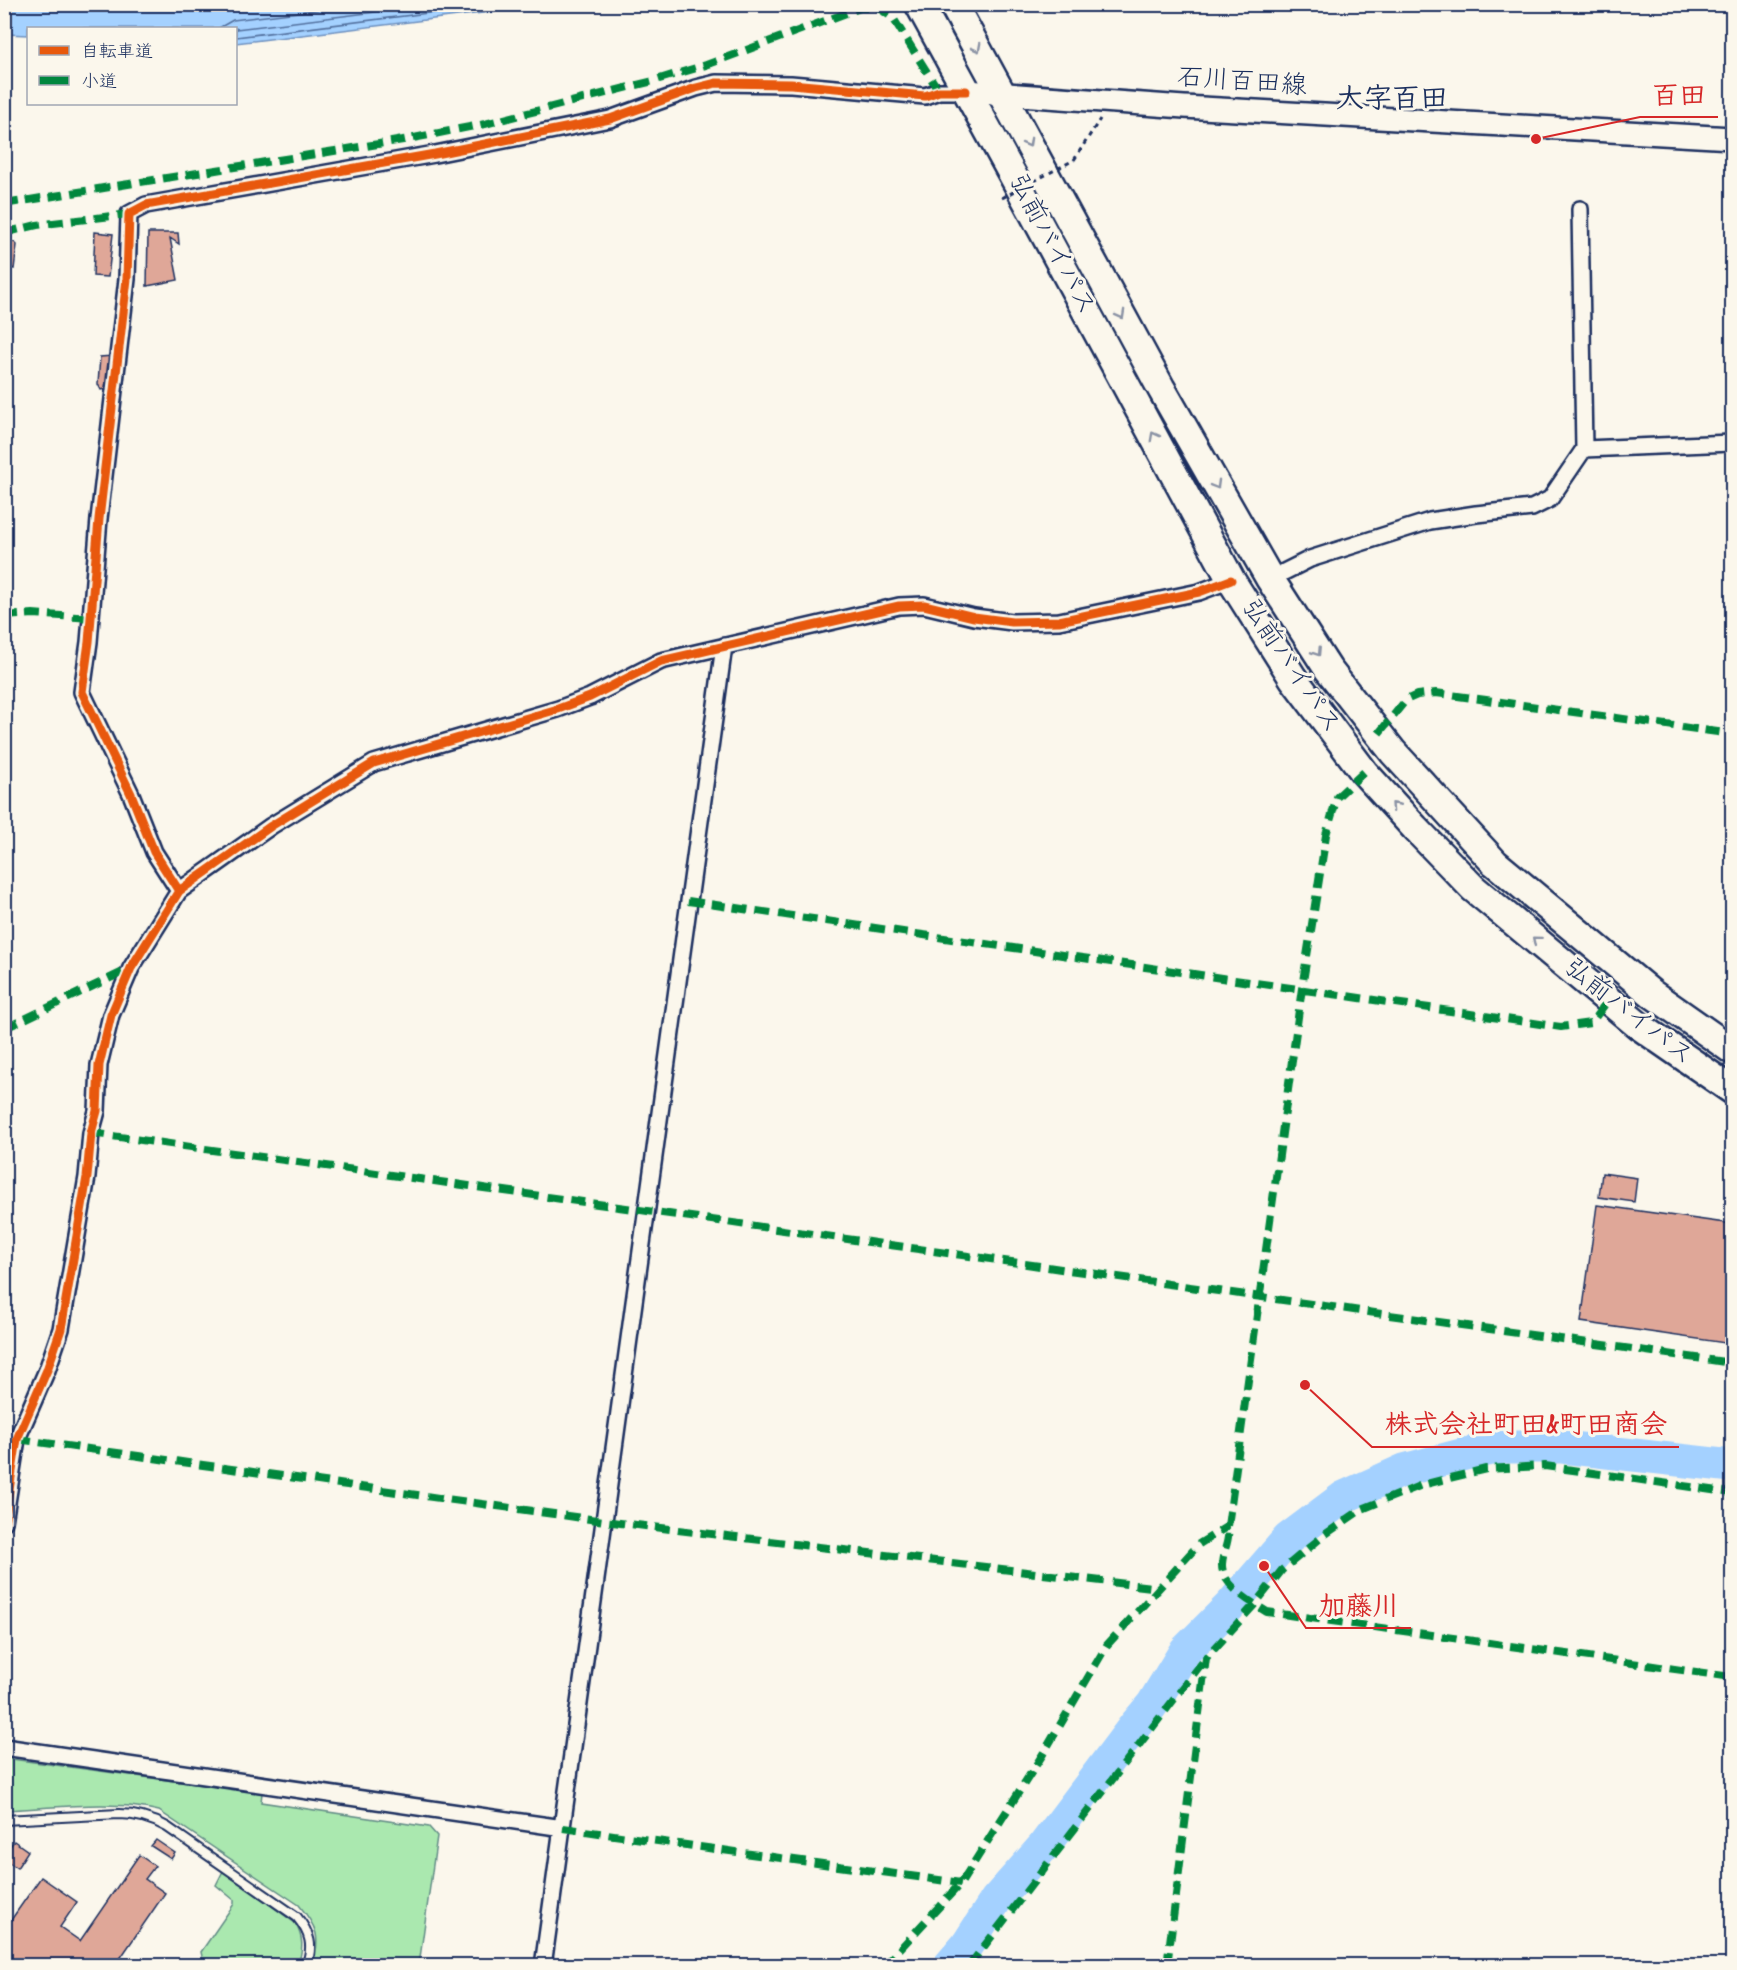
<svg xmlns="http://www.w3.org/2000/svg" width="1737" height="1970" font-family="'Indie Flower','Klee One',sans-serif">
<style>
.green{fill:#aae8af;stroke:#628c86;stroke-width:1.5}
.water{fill:#a4d1ff;stroke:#6d90bf;stroke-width:1.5}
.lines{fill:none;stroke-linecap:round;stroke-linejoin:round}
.shore{stroke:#52709e;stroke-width:1.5}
.river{stroke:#a4d1ff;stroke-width:33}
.building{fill:#dfa798;stroke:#1b2f5e;stroke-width:1.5}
.lane-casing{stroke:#1b2f5e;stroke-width:12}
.street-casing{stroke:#1b2f5e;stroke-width:20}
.secondary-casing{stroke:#1b2f5e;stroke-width:26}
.highway-casing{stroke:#1b2f5e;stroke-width:32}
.path{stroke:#1b2f5e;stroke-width:3;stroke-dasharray:4.5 4.5;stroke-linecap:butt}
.lane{stroke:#fbf7ec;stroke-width:8}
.street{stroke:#fbf7ec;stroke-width:15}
.secondary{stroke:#fbf7ec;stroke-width:21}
.highway{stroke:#fbf7ec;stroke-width:27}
.path-bridge{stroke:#1b2f5e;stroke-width:3;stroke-dasharray:4.5 4.5;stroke-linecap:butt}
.quiet{stroke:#00873e;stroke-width:8;stroke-dasharray:15 8;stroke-linecap:butt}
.cycleway-casing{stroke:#fbf7ec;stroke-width:13}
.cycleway{stroke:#e8590c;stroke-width:9}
.oneway{stroke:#8b93a5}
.labels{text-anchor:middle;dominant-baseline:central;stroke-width:6;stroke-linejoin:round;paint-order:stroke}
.street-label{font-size:26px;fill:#1b2f5e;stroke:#fbf7ec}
.quarter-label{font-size:28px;font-weight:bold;fill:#1b2f5e;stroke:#fbf7ec}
.leader{fill:none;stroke:#d62828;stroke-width:2}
.callout-dot{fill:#d62828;stroke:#fbf7ec;stroke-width:2}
.callout-label{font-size:27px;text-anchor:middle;font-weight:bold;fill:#d62828;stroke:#fbf7ec;stroke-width:6;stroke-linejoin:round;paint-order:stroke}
</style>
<rect width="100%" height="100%" fill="#fbf7ec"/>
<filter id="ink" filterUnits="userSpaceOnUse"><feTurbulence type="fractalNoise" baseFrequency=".0167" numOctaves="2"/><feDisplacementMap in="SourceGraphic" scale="12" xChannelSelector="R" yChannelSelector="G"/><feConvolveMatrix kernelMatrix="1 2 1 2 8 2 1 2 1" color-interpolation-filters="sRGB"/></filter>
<g filter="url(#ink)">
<path class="green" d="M4,1758l258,35 -1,9 168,25 8,9 -18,129h-106c8,-28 4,-38 -14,-60l-140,-94c-43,-12 -109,-3 -154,-1z
M223,1871l72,52c9,15 8,26 3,42h-94l-3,-13 33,-48v-4l-18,-15z"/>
<path class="water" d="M5,4h515v1l-21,6 -263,32v-15h-208v7l-23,-1z"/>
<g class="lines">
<path class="shore" d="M219,28l14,-8 132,-16
M236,29l205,-25
M236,37l264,-33"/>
<path class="river" d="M949,1966l18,-21 29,-45 47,-53 92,-122 17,-20 33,-54 44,-44 59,-68 56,-42 60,-27 65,-17 36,-6h57l170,19"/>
</g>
<path class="building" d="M95,232l18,2 -5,43 -15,-1z
M148,233h30l1,11 -9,-6 8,42 -31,6z
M4,241l10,1 3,3 -3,24 -10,-3z
M113,356v37l-8,-4 -4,1 -3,-6 2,-27z
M1602,1173l35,5 -3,24 -35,-5z
M1597,1205l135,19v120l-151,-22z
M156,1840l19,13 -4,6 -20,-13z
M14,1841l14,10 -11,17 -13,-9v-5z
M139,1855l16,11 -10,13 20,14 -50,73h-111v-36l37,-53 36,25 -17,25 20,14z"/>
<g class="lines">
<g class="lane-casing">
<path id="lane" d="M4,1820l115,-6c18,0 32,4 48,13l130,90c13,16 17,29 9,49"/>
</g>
<g class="street-casing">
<path id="street" d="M1584,449l148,-6
M1270,579l40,-20 120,-38 46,-7 56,-6 18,-9 34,-50 -4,-240
M179,891l-25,-39 -23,-58 -49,-102 7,-50 10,-123 28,-240 2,-65 17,-9 289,-51 175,-35 86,-31 20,-5 75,1 134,12 14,-5h27
M4,1522l13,-83 30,-69 14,-41 26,-152 4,-44 6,-22 2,-46 12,-50 20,-47 48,-77 92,-65 103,-63 184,-54 32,-12 71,-36 238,-55 25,-1 50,12 38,5 47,-1 140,-29 32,-12
M4,1747l559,81
M543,1966l181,-1320"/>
</g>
<g class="secondary-casing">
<path id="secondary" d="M966,91l218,16 548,31"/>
</g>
<g class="highway-casing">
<path id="highway" d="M919,4l97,177 215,399 62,98 71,94 51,56 58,60 165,137 94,65
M953,4l208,384 109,191 58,90 65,83 102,111 156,130 81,57"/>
</g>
<path class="path" d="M1074,160l26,-41"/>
<use href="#lane" class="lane"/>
<use href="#street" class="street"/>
<use href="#secondary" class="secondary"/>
<use href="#highway" class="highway"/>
<path class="path-bridge" d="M1002,198l72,-38"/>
<path class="quiet" d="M4,204l399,-64 82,-16 168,-43 53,-16 154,-57h19l14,10 46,73
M4,233l33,-8 92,-11
M4,616l29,-2 57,4
M1379,733l27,-33 11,-5 19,-2 296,41
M1364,772l-27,25 -11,38 -24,153 -74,538c2,17 -5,23 -6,38 -1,21 29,38 45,48l465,65
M688,901l873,126 30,-4 17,-23
M4,1025h8l119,-57
M91,1133l1641,230
M17,1439l587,82 555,67
M563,1828l398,55
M884,1966l77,-83 82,-129 64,-109 92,-101 29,-18
M969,1966l236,-307
M1167,1966l39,-308 49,-54 27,-34 41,-34 39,-27 60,-24 64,-16 59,-3 187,27"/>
<g class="cycleway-casing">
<path id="cycleway" d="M179,891l-25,-39 -23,-58 -49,-102 7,-50 10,-123 28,-240 2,-65 17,-9 289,-51 175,-35 86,-31 20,-5 75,1 134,12 14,-5h27
M4,1522l13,-83 30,-69 14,-41 26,-152 4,-44 6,-22 2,-46 12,-50 20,-47 48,-77 92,-65 103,-63 184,-54 32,-12 71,-36 238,-55 25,-1 50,12 38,5 47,-1 140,-29 32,-12"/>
</g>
<use href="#cycleway" class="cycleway"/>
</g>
<defs><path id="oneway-chevron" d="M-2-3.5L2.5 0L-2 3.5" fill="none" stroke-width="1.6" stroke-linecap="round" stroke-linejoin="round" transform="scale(1.5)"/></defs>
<g class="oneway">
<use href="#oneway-chevron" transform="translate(977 48) rotate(62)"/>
<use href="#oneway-chevron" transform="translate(1028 143) rotate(61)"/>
<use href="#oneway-chevron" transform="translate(1121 315) rotate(61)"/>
<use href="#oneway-chevron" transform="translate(1154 436) rotate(-118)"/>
<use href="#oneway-chevron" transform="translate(1216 485) rotate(60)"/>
<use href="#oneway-chevron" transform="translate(1317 652) rotate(57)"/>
<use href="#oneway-chevron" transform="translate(1395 806) rotate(-132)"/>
<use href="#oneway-chevron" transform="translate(1536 940) rotate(-140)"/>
</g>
</g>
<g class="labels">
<g class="street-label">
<text transform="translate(1242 83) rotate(4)">石川百田線</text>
<text transform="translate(1051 245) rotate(62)">弘前バイパス</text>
<text transform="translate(1290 667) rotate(56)">弘前バイパス</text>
<text transform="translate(1628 1013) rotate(38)">弘前バイパス</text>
</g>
<g class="quarter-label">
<text x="1392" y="100">大字百田</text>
</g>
</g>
<path class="leader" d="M1536 139L1640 117H1718M1305 1385L1372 1447H1679M1264 1566L1306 1628H1411"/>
<g class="callout-dot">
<circle cx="1536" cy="139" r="6"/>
<circle cx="1305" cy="1385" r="6"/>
<circle cx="1264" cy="1566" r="6"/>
</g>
<g class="callout-label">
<text x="1679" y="104">百田</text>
<text x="1526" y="1433">株式会社町田&amp;町田商会</text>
<text x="1359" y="1615">加藤川</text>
</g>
<rect width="1737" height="1970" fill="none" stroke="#fbf7ec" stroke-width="24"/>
<rect x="12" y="12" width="1713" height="1946" fill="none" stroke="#1b2f5e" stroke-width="2" filter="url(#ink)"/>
<rect x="27" y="27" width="210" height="78" fill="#fbf7ec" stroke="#a1a7b3" stroke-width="1.5"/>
<rect x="39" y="46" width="30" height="9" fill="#e8590c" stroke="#a1a7b3" stroke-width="1.5"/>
<text x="81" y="57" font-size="18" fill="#1b2f5e">自転車道</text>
<rect x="39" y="76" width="30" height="9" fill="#00873e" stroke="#a1a7b3" stroke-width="1.5"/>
<text x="81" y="87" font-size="18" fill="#1b2f5e">小道</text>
</svg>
